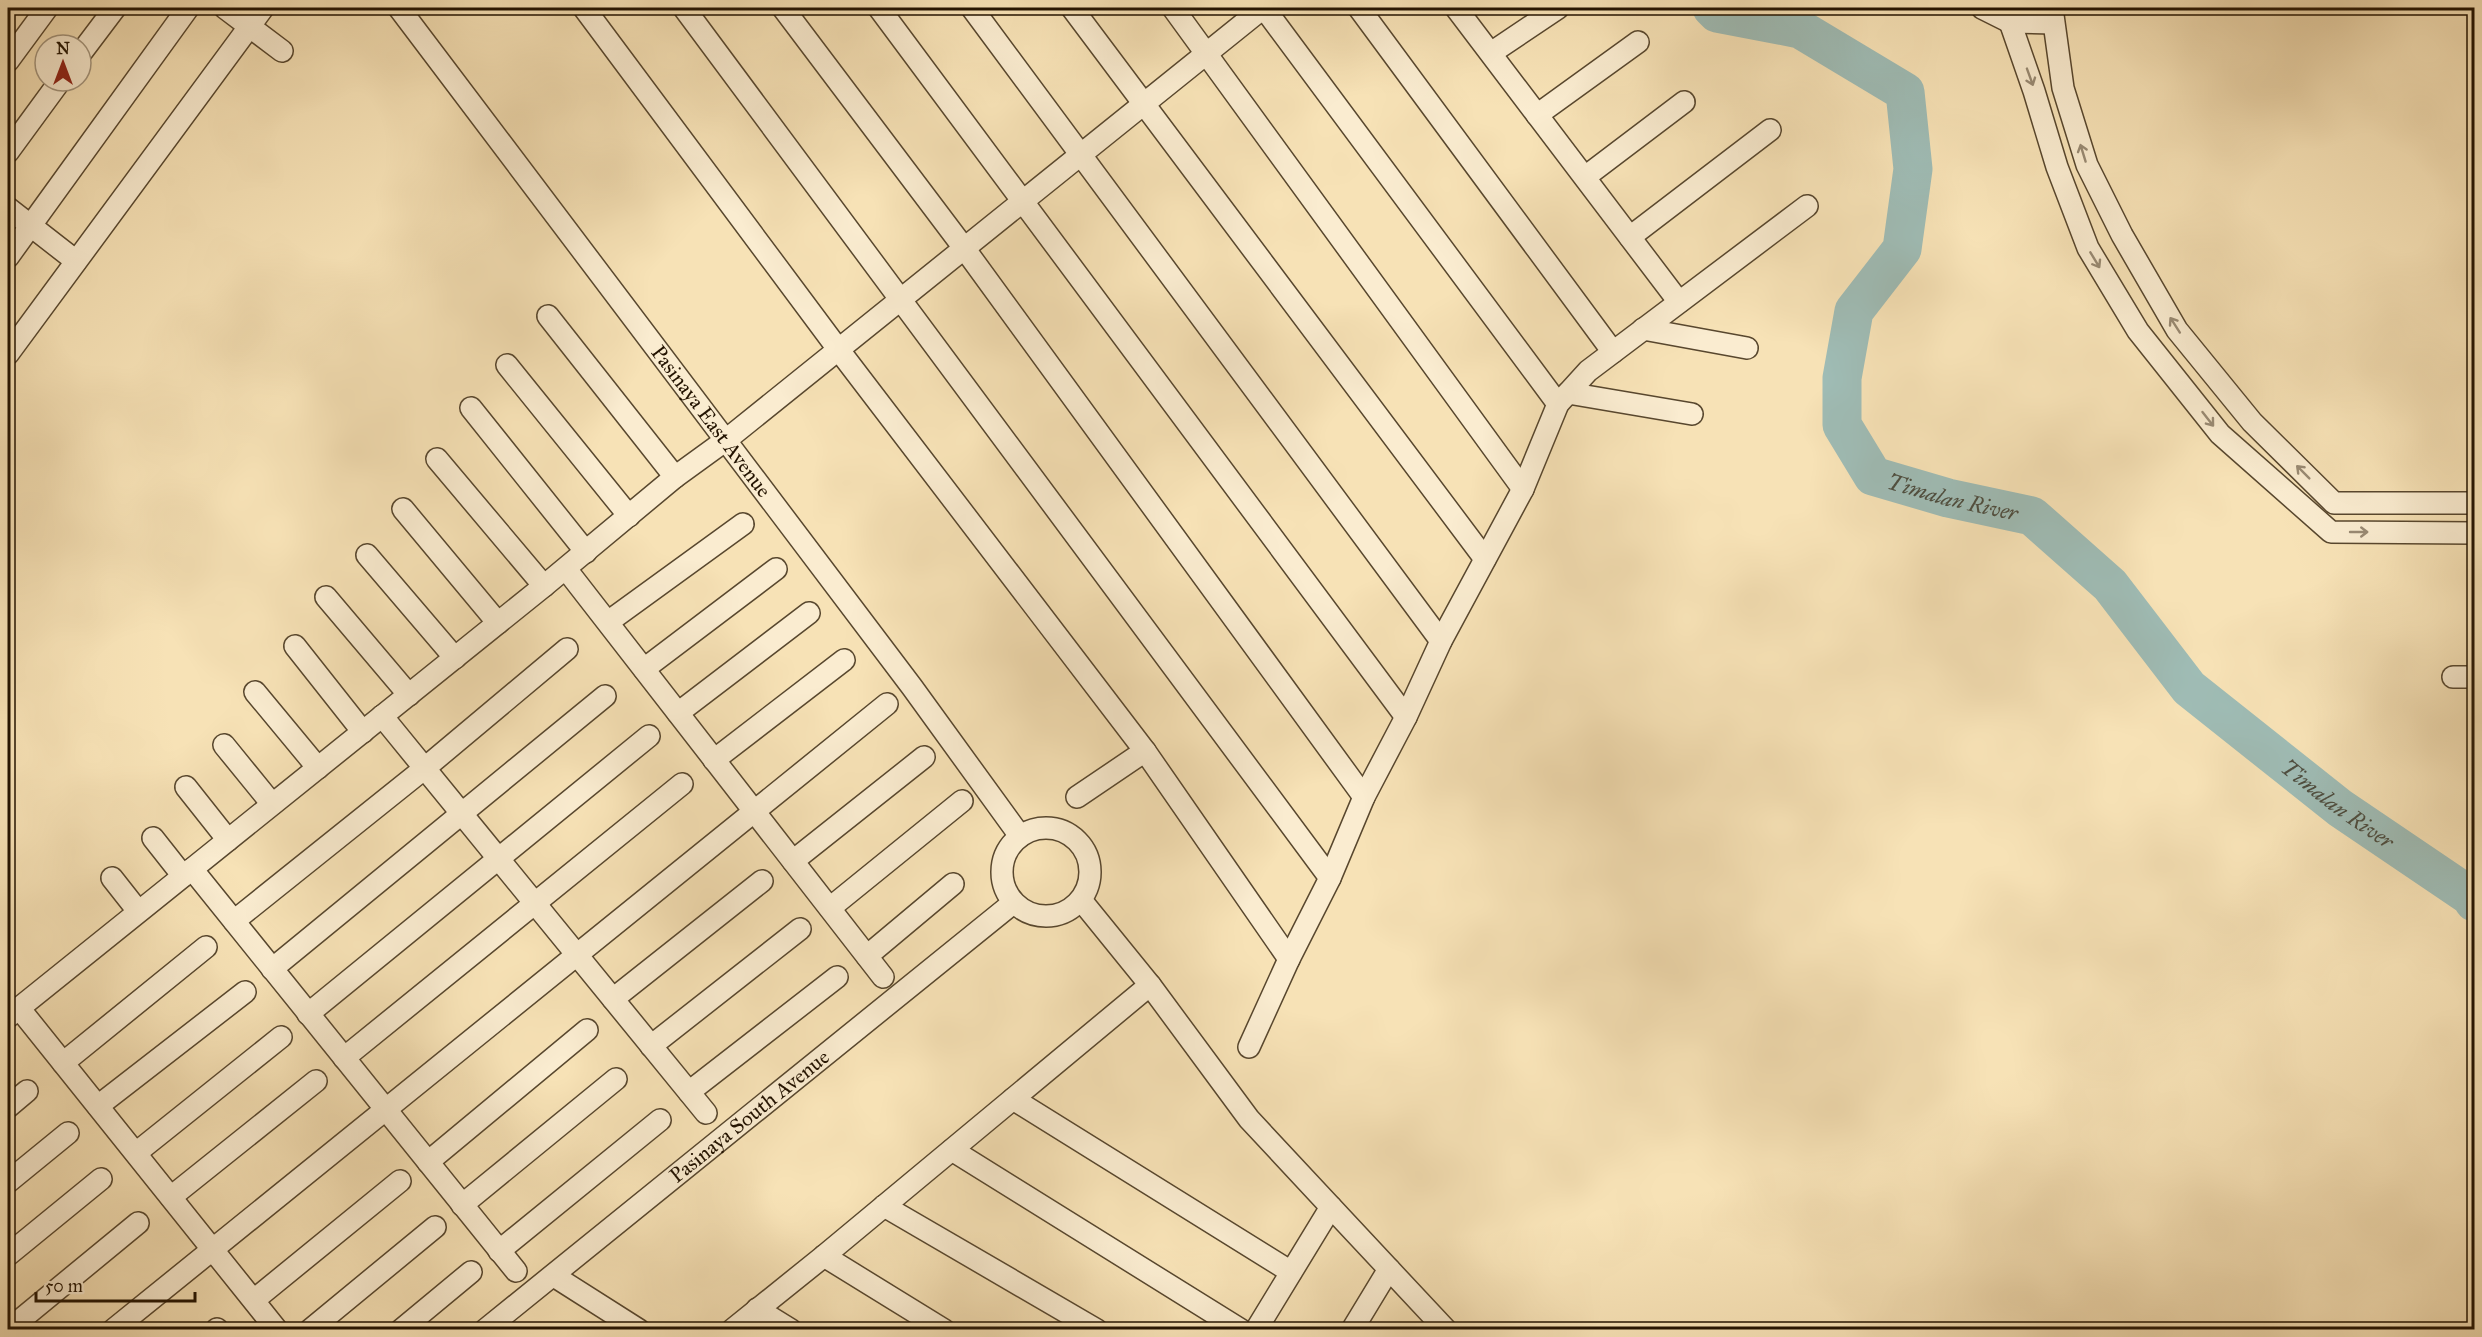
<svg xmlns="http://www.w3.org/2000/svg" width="2482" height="1337" font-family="'IM FELL Great Primer',serif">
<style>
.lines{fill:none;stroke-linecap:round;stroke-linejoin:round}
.river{stroke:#9fbcb5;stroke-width:39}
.minor-casing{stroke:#58472e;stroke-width:24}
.minor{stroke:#faecd0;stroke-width:21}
.oneway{stroke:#998a73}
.labels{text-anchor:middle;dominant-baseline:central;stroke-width:5;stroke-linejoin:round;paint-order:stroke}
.street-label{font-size:21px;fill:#231301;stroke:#faecd0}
.water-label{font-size:22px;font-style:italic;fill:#4e4e40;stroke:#faecd0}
</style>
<rect width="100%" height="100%" fill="#f7e2b6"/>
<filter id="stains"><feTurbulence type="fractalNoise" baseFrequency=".00333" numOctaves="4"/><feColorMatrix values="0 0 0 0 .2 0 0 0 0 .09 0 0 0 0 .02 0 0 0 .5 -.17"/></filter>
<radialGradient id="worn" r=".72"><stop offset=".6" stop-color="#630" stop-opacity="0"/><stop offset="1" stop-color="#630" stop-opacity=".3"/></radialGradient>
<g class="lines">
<path class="river" id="s1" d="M1712,8l5,5 83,16 105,63 8,77 -11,80 -48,62 -12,67v47l31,51 75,22 84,18 78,69 79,103 151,120 130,88 4,6"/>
<g class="minor-casing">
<g id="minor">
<path d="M225,8l57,43"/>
<path id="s2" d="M399,8l513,679 108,149"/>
<path d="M584,8l254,341 307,402 144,208"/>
<path d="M684,8l646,870"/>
<path d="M783,8l181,240 400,549"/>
<path d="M879,8l527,709"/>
<path d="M972,8l469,633"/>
<path d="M1072,8l413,551"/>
<path d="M1173,8l350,481"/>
<path d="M1264,8l294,396"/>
<path d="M1359,8l254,344"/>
<path d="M1456,8l223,294"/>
<path d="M1982,8l28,14 43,1"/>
<path d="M2010,8v14l24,69 23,76 31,81 50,83 82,103 111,98 143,1"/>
<path d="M2052,8l11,80 24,77 35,70 55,95 75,92 82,81h140"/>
<path d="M81,53l34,-45"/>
<path d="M1491,53l67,-45"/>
<path d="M8,61l39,-53"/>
<path d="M1537,115l101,-73"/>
<path d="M8,152l52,-71"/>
<path d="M1585,177l99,-75"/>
<path d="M8,208l68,53"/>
<path d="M1630,237l140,-107"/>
<path d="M8,257l180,-249"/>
<path d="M548,316l127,161"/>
<path d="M1643,329l104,19"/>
<path d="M8,354l255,-346"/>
<path d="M507,365l122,151"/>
<path d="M1568,393l124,21"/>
<path d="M471,408l115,144"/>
<path d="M437,459l107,127"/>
<path d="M403,509l95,114"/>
<path d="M367,555l88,103"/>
<path d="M566,569l317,408"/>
<path d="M326,597l83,98"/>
<path d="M608,622l135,-98"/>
<path d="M295,646l68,86"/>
<path d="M644,669l132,-100"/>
<path d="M2453,677h21"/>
<path d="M255,692l63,76"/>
<path d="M678,713l131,-100"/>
<path d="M382,716l324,397"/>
<path d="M224,745l48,59"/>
<path d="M714,760l130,-100"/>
<path d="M186,787l42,53"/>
<path d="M1077,797l68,-46"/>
<circle cx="1046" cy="872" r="44"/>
<path d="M153,838l30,38"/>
<path d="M793,861l131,-104"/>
<path d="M192,869l324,402"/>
<path d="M112,878l26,33"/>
<path d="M1081,900l69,85 99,134 82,88 -75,123"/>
<path d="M830,908l132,-107"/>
<path d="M234,921l191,-153 142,-119"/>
<path d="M867,956l86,-72"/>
<path d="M272,969l333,-273"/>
<path d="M613,999l149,-118"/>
<path d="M19,1008l258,322"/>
<path d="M308,1014l341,-278"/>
<path d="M8,1017l536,-431 131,-109 51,-37 537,-432"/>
<path d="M651,1046l149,-117"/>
<path d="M1249,1047l40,-88 41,-81 34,-81 42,-80 35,-76 82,-152 35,-85 30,-33 219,-165"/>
<path d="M344,1058l338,-274"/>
<path d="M63,1063l143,-116"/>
<path d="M689,1092l148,-115"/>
<path d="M1013,1099l278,173"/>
<path d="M98,1106l147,-114"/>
<path d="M8,1107l19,-16"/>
<path d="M952,1150l289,180"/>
<path d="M136,1153l145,-116"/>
<path d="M428,1162l159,-132"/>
<path d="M8,1182l60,-49"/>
<path d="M171,1197l145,-116"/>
<path d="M462,1205l154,-126"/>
<path d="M884,1206l213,124"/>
<path d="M1331,1207l115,123"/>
<path d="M499,1251l161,-131"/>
<path d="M8,1255l93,-76"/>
<path d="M824,1256l120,74"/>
<path d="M554,1276l85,54"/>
<path d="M254,1300l146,-119"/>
<path d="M757,1309l34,21"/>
<path d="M8,1330l130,-107"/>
<path d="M113,1330l774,-626"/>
<path d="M217,1330v-1"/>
<path d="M310,1330l125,-103"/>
<path d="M401,1330l70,-58"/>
<path id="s3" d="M485,1330l528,-427"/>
<path d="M732,1330l92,-74 326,-271"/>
<path d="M1352,1330l37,-61"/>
</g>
</g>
<use href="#minor" class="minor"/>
</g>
<defs><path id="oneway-shaft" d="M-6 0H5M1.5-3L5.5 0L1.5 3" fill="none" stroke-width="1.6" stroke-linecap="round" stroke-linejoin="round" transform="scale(1.5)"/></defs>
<g class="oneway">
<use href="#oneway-shaft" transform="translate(2030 77) rotate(70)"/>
<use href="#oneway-shaft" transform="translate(2083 153) rotate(-107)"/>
<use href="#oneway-shaft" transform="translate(2095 260) rotate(59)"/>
<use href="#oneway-shaft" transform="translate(2175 325) rotate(-123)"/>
<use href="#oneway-shaft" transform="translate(2208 419) rotate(52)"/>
<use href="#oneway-shaft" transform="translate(2303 472) rotate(-135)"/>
<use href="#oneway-shaft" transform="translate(2359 532)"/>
</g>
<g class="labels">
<g class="street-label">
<text stroke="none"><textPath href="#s2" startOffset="518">Pasinaya East Avenue</textPath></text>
<text stroke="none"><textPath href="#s3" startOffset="340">Pasinaya South Avenue</textPath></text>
</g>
<g class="water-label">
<text stroke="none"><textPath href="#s1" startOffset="708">Timalan River</textPath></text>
<text stroke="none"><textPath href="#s1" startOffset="1212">Timalan River</textPath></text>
</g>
</g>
<rect width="2482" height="1337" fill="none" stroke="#f7e2b6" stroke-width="30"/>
<rect x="9" y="9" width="2464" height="1319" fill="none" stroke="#231301" stroke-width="3"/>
<rect x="15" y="15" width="2452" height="1307" fill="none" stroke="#231301" stroke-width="1.5"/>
<g transform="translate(63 63)"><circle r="28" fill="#faecd0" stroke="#a4957d" stroke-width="1.5"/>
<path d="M0-4.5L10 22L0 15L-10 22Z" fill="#8f2418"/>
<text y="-9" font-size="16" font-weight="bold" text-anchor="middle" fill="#231301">N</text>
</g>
<path d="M36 1292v9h159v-9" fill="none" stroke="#231301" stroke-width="3"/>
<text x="45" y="1292" font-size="18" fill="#231301" stroke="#faecd0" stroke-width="4.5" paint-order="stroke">50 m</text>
<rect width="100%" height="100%" filter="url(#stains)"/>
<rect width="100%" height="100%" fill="url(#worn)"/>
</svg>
